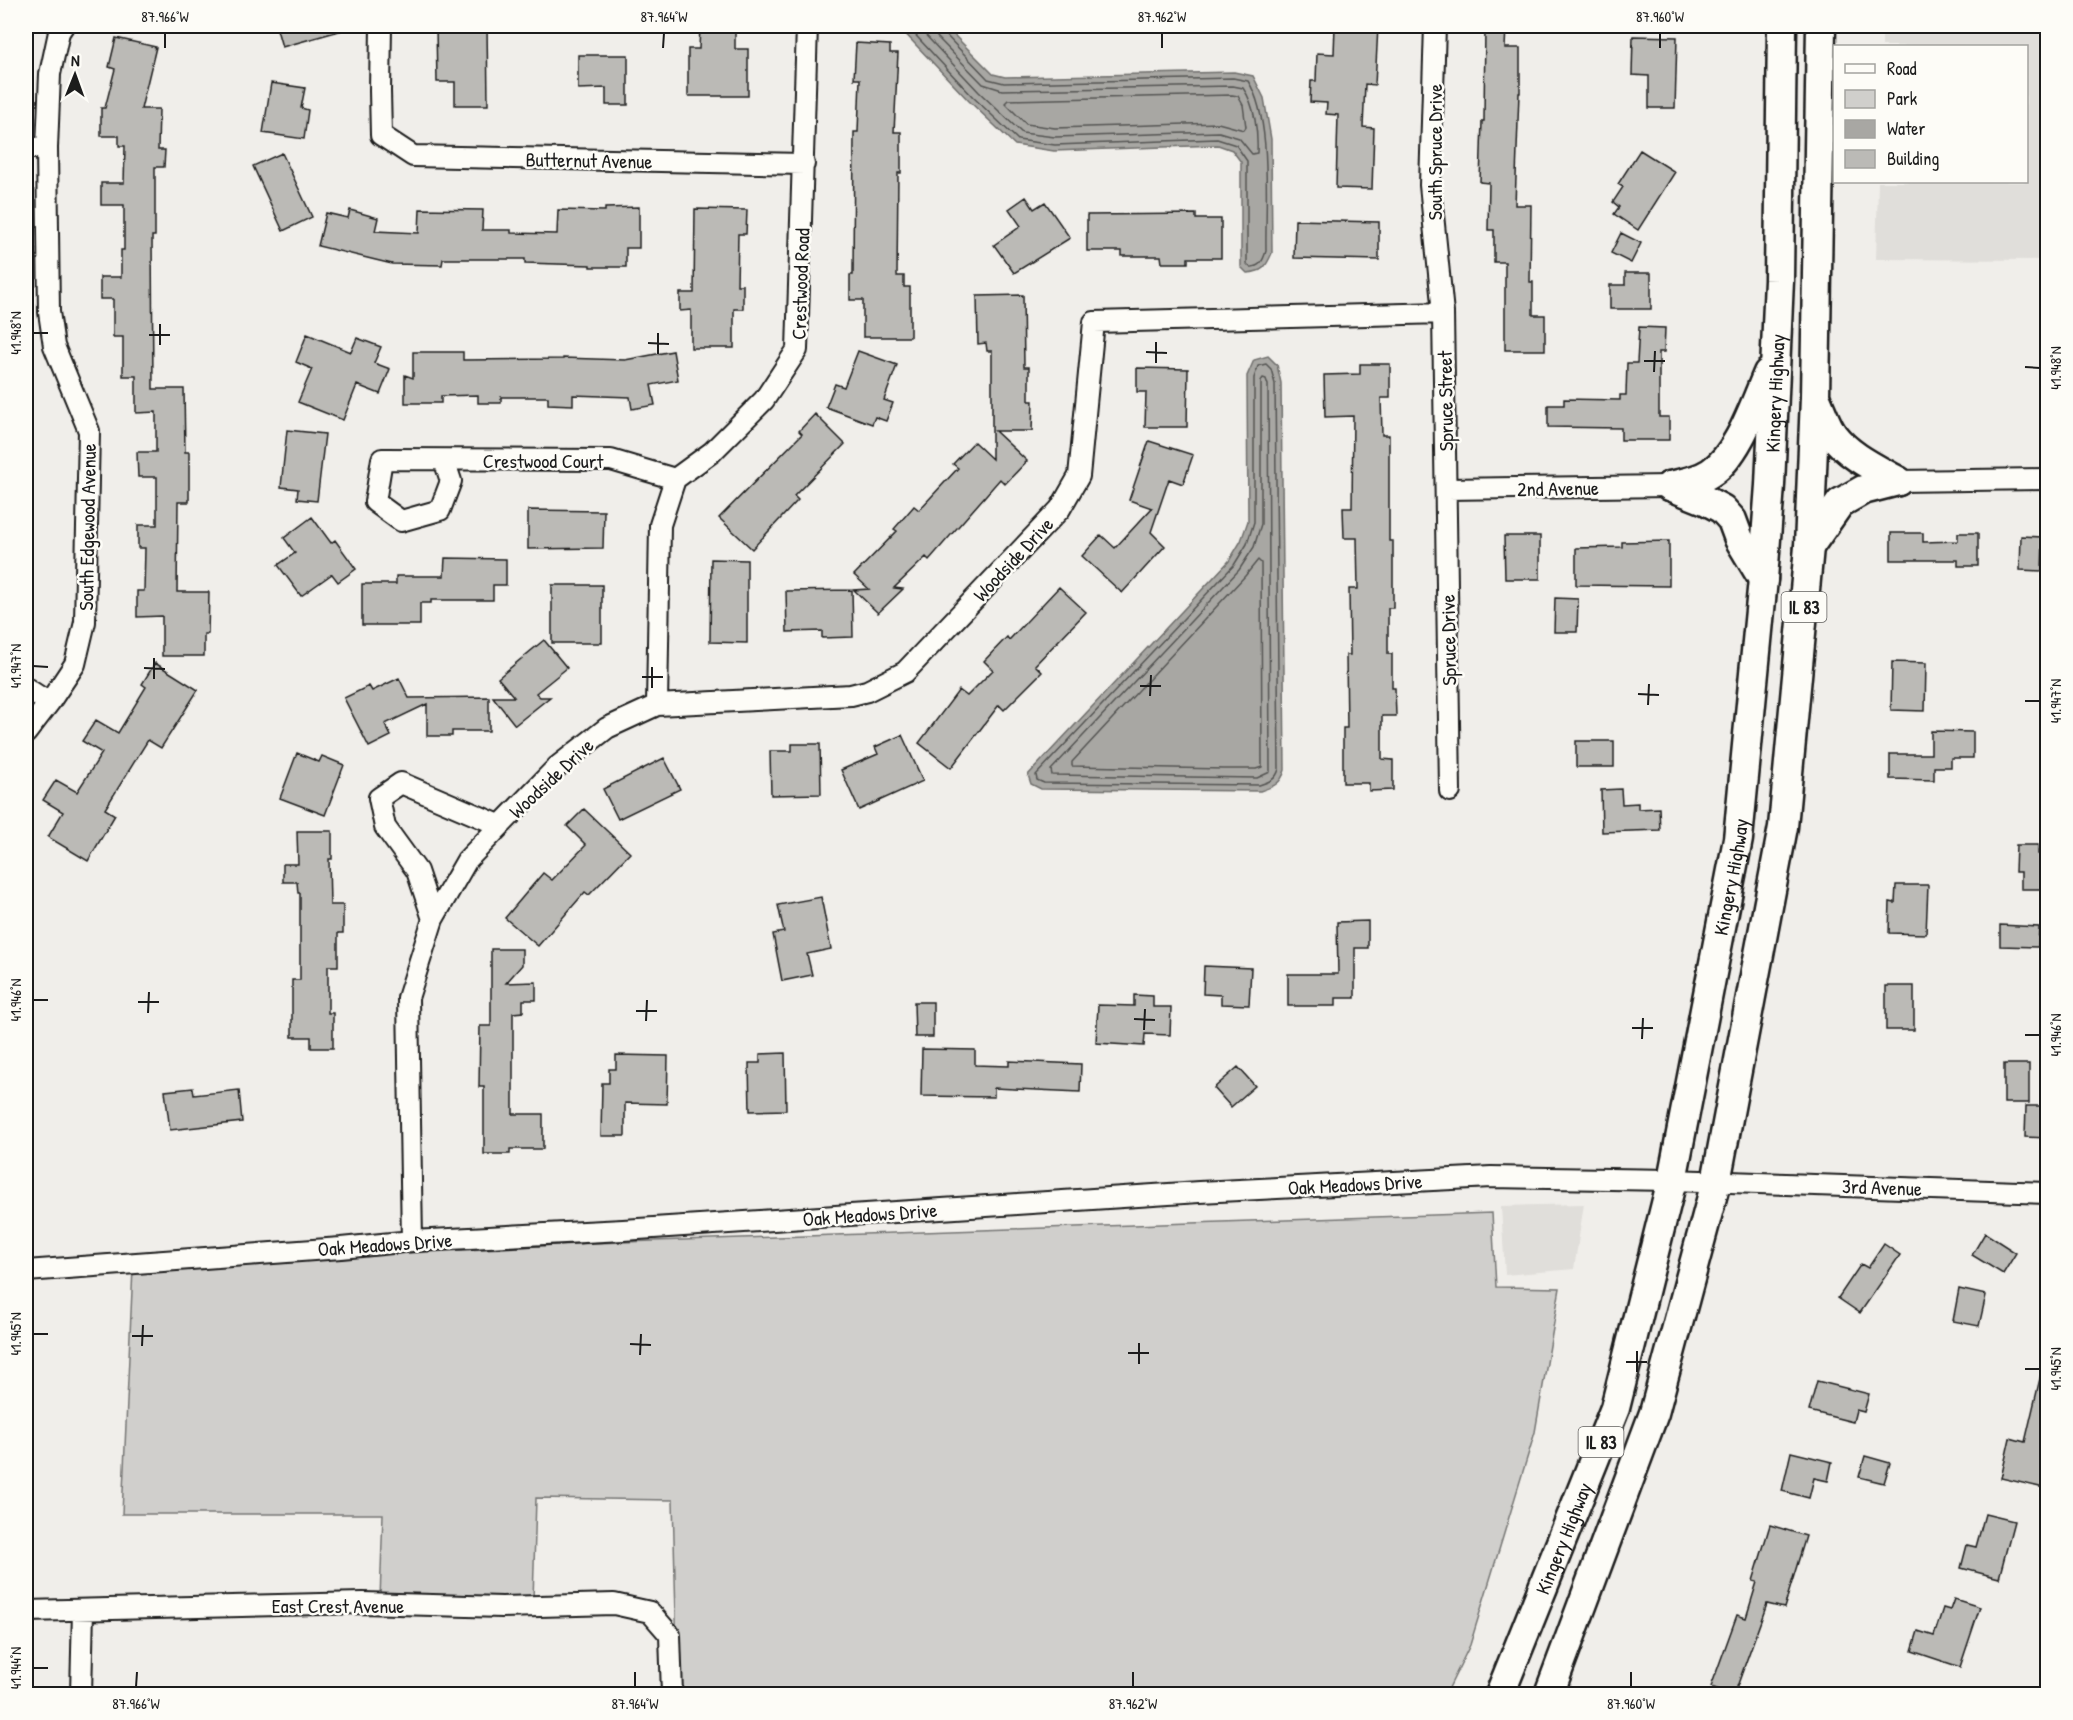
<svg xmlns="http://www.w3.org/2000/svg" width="2073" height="1720" font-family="'Patrick Hand',sans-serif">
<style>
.built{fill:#e0deda}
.green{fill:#d0cfcc;stroke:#767674;stroke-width:1.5}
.water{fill:#a8a7a3;stroke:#706f6d;stroke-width:1.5}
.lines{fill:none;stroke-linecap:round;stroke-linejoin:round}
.shore{stroke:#545452;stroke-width:1.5}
.building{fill:#bbbab6;stroke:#1c1c1c;stroke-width:1.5}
.minor-casing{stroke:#1c1c1c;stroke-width:24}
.highway-casing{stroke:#1c1c1c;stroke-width:33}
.minor{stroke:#fdfcf7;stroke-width:20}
.highway{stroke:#fdfcf7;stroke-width:28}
.ticks{fill:none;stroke:#1c1c1c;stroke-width:2}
.labels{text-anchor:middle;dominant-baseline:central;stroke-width:5;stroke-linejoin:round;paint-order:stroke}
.shield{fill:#fdfcf7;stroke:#605f5e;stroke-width:1.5}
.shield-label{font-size:18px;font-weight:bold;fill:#1c1c1c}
.street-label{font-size:20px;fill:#1c1c1c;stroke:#fdfcf7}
.neatline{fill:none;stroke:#1c1c1c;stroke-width:2}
.ticks-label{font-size:15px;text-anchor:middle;fill:#1c1c1c}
</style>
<rect width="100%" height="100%" fill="#f0eeea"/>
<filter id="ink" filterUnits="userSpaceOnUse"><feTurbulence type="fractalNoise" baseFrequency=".0167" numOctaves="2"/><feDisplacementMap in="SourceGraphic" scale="12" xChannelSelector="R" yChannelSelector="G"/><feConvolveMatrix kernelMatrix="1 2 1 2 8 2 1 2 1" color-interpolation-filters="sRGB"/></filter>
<g filter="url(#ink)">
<path class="built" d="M1882,26h165v234l-171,-1 2,-77h148v-136h-144z
M1584,1204l-10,65 -69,6 -4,-69z"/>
<path class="green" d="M1492,1213l4,74 64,1 -25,144 -65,213 -24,49h-768l-5,-194 -137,-2 -3,102 -153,-1 3,-85h-261l11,-246 462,-25z"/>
<path class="water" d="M898,26h47l48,48 12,3 229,-5 19,4 11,22 7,41 1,114c-6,14 -9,19 -25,20l-6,-6v-105l-9,-12 -14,-5 -164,6 -39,-6 -46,-44z
M1268,356l9,9 4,18 4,387c-4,14 -12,17 -25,21l-219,-2 -10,-5 -3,-9 201,-214 12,-20 7,-20 -1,-145 7,-16z"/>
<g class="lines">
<path class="shore" d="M907,26l66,71 45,43 37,5 162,-6 19,6 11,16v103l3,3c10,0 13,-6 16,-16 -1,-46 7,-131 -18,-170l-15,-3 -229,5 -16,-4 -45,-47 -2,-6
M917,26l62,66 43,41 33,4 164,-5 20,6 13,16 5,-1c1,-21 -2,-48 -14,-65l-10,-2 -231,4 -19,-6 -46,-47 -4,-11
M1232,95l6,1 5,9 3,22 -2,3 -26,-7 -163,5 -29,-4 -21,-21 3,-3z
M1266,364l5,5 4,15 4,385c-3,11 -10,13 -20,16l-215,-2 -7,-3 -1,-5 198,-210 13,-21 7,-22v-144l4,-12z
M1263,378l3,1 2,6 2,387 -13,6 -205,-3 -1,-5 188,-200 15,-23 7,-23v-143z
M1258,560l3,3 1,204 -6,2h-32l-152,-3v-4l173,-186z"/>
</g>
<path class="building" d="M276,26h66l1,4 -61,17z
M436,26h51l1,79h-33v-23h-18z
M700,26h35v23h13v47h-60v-47h11z
M1335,26h43l-3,59 -10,-1 -2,43 11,1 -2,61 -36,-1 2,-73 -12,-1 1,-11 -17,-1 1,-21h5l1,-28 17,1z
M1485,26h21l-1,22h15v45h-1l-4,112h16l-1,77h3v33h12v35h-40v-88h-11v-32h-6l1,-47 -9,-1 2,-61h2z
M1633,36l44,1 -2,71h-26v-32l-17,-1z
M116,38l40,9 -15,62h18l-1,41h7l-1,17h-9v69h-3l1,153h31l1,63h4v50h-11l-1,90h32l-1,42h-4v22h-42v-40l-25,1v-26h7l1,-43h-7v-23h19v-48h-19l-1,-25h19v-40l-20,1v-37h-13v-39h-10v-38h-13v-22h21v-27h3v-45h-23v-22h23l1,-37h-6v-10h-18v-28h4l10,-39 -6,-2z
M856,43l34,2v8h8l-4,79h7v41h-3l-1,103h7v11h6v50h-47v-37h-13v-25h3l1,-143h4l2,-53h-6z
M578,55h50v50h-22v-17l-28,1z
M271,83l34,5 -4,20 7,2 -4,29 -41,-6z
M1640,150l35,22 -37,58 -24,-16 5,-7 -6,-5 10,-15 -5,-3z
M282,153l30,64 -29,14 -30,-65z
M1026,197l8,12 11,-7 25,36 -56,35 -20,-28 27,-19 -12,-17z
M639,207v41h-13v19h-36v-2l-65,-2v-4h-82l-1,6 -50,-1 -74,-18 8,-33 22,5 2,-8 28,8 -3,13 44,2 1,-24 63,1 -1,20h29v3l46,1 1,-24 47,1v-3z
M695,209l52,1 -1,24h-8l-1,51h6v24h-9v39h-43v-38l-11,1v-18h14z
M1196,214v5h25v39h-33v5h-26l-1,-7h-39v-5h-35v-36z
M1295,220l84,2v38l-85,-2z
M1621,233l20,10 -10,20 -20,-10z
M1625,273h26v36h-41v-24h15z
M1023,295l1,72h5v34h4l-1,30h-37l32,30 -22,23 -5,-5 -71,81 -3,-3 -32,31 9,1 -25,24 -24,-23 15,-1 -15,-14 43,-44 -3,-2 20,-23 5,4 39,-42 -5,-4 21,-22 18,17v-108h-5l-1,-8 -8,1 -1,-48z
M1639,327l26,1 -1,24h-5v65h10v23h-48v-12l-73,-1v-22h16v-6l56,1v-5h6l1,-32h10z
M307,334l44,18 6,-14 24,9 -7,16 16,6 -10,25 -23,-9 -14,35 -45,-18 14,-33 -16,-7z
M673,351l5,29 -27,5 4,20 -23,4 -2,-12 -57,-2v10l-25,-1v-7h-47v6h-23v-8l-37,1v7h-36v-28l8,3v-26h50v8l100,-1v-1l62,2z
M858,351l39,14 -13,35 9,3 -7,18 -11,-4 -3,7 -46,-17 9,-23 9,3z
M1360,364h30v34h-9l1,37h7v106h4v67h-5v46h4v34h3l1,28h-14v43l11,1v30l-24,1v-8h-26v-55h4l-1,-73h4l-1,-66h9l-1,-51h-13l-1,-30h9l1,-92 -28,1 -1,-42 36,-1z
M1137,368l51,1 -1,58h-42l1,-35h-9z
M815,414l30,30 -51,52 4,4 -46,49 -33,-31 83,-84 -3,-3z
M287,430l38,4 -8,67 -20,-2 1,-10 -17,-2z
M1149,441l44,14 -10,29 -14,-5 -18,53 14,14 -43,47 -40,-37 19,-21 14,13 37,-40 -23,-8z
M528,510l76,1 -1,37 -75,1z
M312,517l19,26 4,-3 21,29 -18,13 -6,-8 -31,22 -23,-31 17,-12 -11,-15z
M1891,533h32v9l35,-1v-8h20v33h-20v-6h-67z
M1504,536h36v43h-35z
M2021,536l22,1 -1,34 -22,-1z
M1669,541v45l-93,-1v-37l46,-1v-5z
M445,558l61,1v26h-13v15h-62v3h-11v22h-58v-41h34v-8h48z
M711,559l36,1v83l-37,-1z
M552,585h50v58h-50z
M1059,587l27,25 -51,53 7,7 -38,38 -5,-5 -48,63 -32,-25 40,-53 8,6 26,-26 -9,-9 23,-24 2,3z
M852,590l1,47 -31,1v-7l-35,1 -1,-41z
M1555,598l23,1 -1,33h-23z
M544,640l23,28 -31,25 4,4h10l-35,28 -22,-28h21l-16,-19z
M1892,662l34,1 -1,48 -34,-1z
M155,663l43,27 -37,58 -13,-8 -43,69 10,6 -27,46 -40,-24 15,-25 -20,-12 13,-20 21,12 25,-39 -20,-12 14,-21 22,13 28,-46 -4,-3z
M399,678l10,20 80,-1v34h-37v5h-25v-32l-42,20 6,12 -22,11 -25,-49 25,-12 3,5z
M1931,731l42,1v26h-22v9h-17v13l-44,-1v-25h41z
M902,735l21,46 -64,29 -18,-40 37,-16 -3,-7z
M1576,741h38v26h-38z
M792,744h28l1,50 -50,1 -1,-44h22z
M297,753l22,9 3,-6 22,9 -19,50 -45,-17z
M664,758l16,31 -62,30 -15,-30z
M1621,789l1,15 16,-1v6l21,-1 1,22 -58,2 -1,-42z
M584,809l46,44 -41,42 -4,-3 -47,54 -33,-28 38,-45 9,7 34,-35 -19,-19z
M297,831h35v28h-3l1,46h13v28h-5v33h-10v47h5v35h-22v-11h-19v-57h8v-87h-2l-1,-11h-14v-18h15z
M2016,845h22v9h9v35h-26v-17h-6z
M1896,885h32l-2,49 -37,-1 1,-31 5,1z
M821,897l10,52 -24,5 5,21 -30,6 -9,-47 11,-2 -6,-27z
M1368,921v27h-13v50h-19v8h-48v-32h50l-1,-52z
M2000,925l39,2 -1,20 -38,-1z
M491,949h31v16l-16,18 30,-1v18h-13v12l-10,1v101h30v35h-33v5h-26v-67h-5l1,-61h11z
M1204,966l47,2 -2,37 -28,-1v-9l-18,-1z
M1886,986h28v44h-28z
M1134,995l19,1v11h18l-1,28 -25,-1 -1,12 -48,-3 2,-38 36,1z
M914,1002h19v35h-18z
M922,1049l53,1v15l34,1v-5l72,3 -1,28 -86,-4v9l-73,-1z
M785,1053l1,57 -36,1 -1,-48h11v-9z
M616,1055l52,1 -1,48 -42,-1v33h-24l1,-53h7v-14h7z
M2004,1064h25v39h-25z
M1238,1067l17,19 -24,21 -17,-19z
M193,1088l1,7 45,-5 3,32 -72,8 -5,-39z
M2026,1106h22v32l-23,-1z
M1985,1233l31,20 -13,21 -31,-19z
M1884,1244l16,11 -40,58 -22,-15 23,-34 7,4z
M1959,1289l27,6 -7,31 -26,-5z
M2041,1374l7,1v100l-4,13 -43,-10 9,-40 15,4z
M1817,1381l52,13 -5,18 -8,-2 -3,12 -44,-11z
M1791,1452l41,10 -4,19 -14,-3 -5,20 -27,-7z
M1865,1456l25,7 -6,20 -25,-6z
M1985,1514l29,7 -15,57 -38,-10 6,-23 9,2z
M1770,1525l36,11 -22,72 -17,-4 -33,91 -23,-8 26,-72 9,3 11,-36 -4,-1z
M1954,1599l26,8 -20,60 -48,-16 6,-20 16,5 9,-28 7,2z"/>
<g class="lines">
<g class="minor-casing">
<path id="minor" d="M381,26l-1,65 1,44 32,21 391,8
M1435,26l-5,159 13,128 7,478
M26,148h21
M444,460l7,21 -11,29 -39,11 -26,-19 7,-43 229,1 64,19
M1898,481l150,-2
M1447,489l223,-3
M26,688l23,15
M657,705l3,-180 15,-46 37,-27 52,-52 33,-50 10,-324
M26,733l23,-30 26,-39 10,-42 4,-191 -35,-85 -5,-34 -2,-164 3,-74 9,-42 4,-6
M433,919l-16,-48 -32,-44 -6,-29 22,-15 98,42
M412,1241l-4,-243 25,-79 34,-59 90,-93 50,-39 50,-23 194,-10 16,-4 38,-19 155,-163 19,-33 15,-154 349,-9
M26,1271l315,-23 71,-7 211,-11 576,-38 292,-15 181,3 376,13
M26,1611l337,-8 139,4 112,-3 36,8 20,23 2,59
M81,1694l2,-84"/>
</g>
<g class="highway-casing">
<g id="highway">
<path d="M1817,401c5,11 9,24 16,34 16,21 42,33 65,46"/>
<path d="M1670,486c13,-3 28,-5 40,-13 28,-17 45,-70 58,-100"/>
<path d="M1670,486l35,14 17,9 10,11 7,19 24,40"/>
<path d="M1809,547l31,-44 23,-13 35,-9"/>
<path id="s1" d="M1500,1694l115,-286 57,-228 66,-341 25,-260 7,-94 9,-205 3,-254"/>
<path d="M1549,1694l105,-281 62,-231 67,-355 26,-280 6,-150 6,-371"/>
</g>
</g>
<use href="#minor" class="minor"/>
<use href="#highway" class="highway"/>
</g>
</g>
<path class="ticks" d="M165,48v-15M663,48l1,-15M1162,48v-15M1660,48v-15M33,333h15M149,335h21M648,343l21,1M160,345v-21M1146,352l21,1M658,354v-21M1644,361h21M1156,363v-21M2025,367l15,1M1654,372l1,-21M33,666l15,1M144,668l21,1M642,677h21M154,679v-21M1140,686h21M652,688v-21M1638,694l21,1M1150,696l1,-21M2025,701h15M1648,705l1,-21M33,1000h15M138,1002h21M636,1011h21M148,1013l1,-21M1134,1019l21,1M646,1021l1,-21M1632,1028h21M1144,1030l1,-21M2025,1035h15M1642,1039l1,-21M33,1334h15M132,1336h21M630,1344l21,1M142,1346l1,-21M1128,1353h21M640,1355l1,-21M1626,1362h21M1139,1364v-21M2025,1369h15M1637,1372v-21M33,1668h15M136,1687l1,-15M635,1687v-15M1133,1687v-15M1631,1687v-15"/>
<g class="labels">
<g class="shield">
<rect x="1781.5" y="592" width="45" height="30" rx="4.5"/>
<rect x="1578.5" y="1427" width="45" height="30" rx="4.5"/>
</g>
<g class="shield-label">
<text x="1804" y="607">IL 83</text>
<text x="1601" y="1442">IL 83</text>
</g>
<g class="street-label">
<text transform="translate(1434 152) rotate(-90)">South Spruce Drive</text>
<text transform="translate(589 160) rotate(1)">Butternut Avenue</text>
<text transform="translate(800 284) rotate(-88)">Crestwood Road</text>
<text stroke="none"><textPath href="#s1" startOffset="1338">Kingery Highway</textPath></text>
<text transform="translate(1445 401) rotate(-91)">Spruce Street</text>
<text x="543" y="460">Crestwood Court</text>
<text transform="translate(1558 488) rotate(-1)">2nd Avenue</text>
<text transform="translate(87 527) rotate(-89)">South Edgewood Avenue</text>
<text transform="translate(1013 559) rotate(-47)">Woodside Drive</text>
<text transform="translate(1448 640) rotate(-91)">Spruce Drive</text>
<text transform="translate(551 778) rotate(-43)">Woodside Drive</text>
<text stroke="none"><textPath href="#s1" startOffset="852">Kingery Highway</textPath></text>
<text transform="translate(1355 1184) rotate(-3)">Oak Meadows Drive</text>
<text transform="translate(1882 1187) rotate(2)">3rd Avenue</text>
<text transform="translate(870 1214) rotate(-4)">Oak Meadows Drive</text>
<text transform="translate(385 1244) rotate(-4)">Oak Meadows Drive</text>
<text stroke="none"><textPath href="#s1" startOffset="168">Kingery Highway</textPath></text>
<text x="338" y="1605">East Crest Avenue</text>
</g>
</g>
<rect width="2073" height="1720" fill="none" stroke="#fdfcf7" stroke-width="66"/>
<rect x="1833" y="45" width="195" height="138" fill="#fdfcf7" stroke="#a3a29f" stroke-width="1.5"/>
<rect x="1845" y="64" width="30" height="9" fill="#fdfcf7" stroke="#a3a29f" stroke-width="1.5"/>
<text x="1887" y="75" font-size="18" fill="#1c1c1c">Road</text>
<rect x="1845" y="90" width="30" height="18" fill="#d0cfcc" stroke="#a3a29f" stroke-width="1.5"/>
<text x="1887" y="105" font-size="18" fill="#1c1c1c">Park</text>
<rect x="1845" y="120" width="30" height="18" fill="#a8a7a3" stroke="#a3a29f" stroke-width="1.5"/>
<text x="1887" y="135" font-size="18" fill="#1c1c1c">Water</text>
<rect x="1845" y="150" width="30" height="18" fill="#bbbab6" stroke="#a3a29f" stroke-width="1.5"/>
<text x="1887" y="165" font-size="18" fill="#1c1c1c">Building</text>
<g transform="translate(75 75) rotate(1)" stroke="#fdfcf7" stroke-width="4.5" paint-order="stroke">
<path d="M0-4.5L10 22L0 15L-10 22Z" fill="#1c1c1c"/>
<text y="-9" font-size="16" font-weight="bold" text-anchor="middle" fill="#1c1c1c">N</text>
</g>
<rect x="33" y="33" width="2007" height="1654" class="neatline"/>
<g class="ticks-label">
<text x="165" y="22">87.966°W</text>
<text x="664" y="22">87.964°W</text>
<text x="1162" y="22">87.962°W</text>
<text x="1660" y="22">87.960°W</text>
<text transform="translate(16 333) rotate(-90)" y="5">41.948°N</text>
<text transform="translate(2056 368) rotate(-90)" y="5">41.948°N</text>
<text transform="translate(16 666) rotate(-90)" y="5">41.947°N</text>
<text transform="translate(2056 701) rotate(-90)" y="5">41.947°N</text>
<text transform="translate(16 1000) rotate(-90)" y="5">41.946°N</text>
<text transform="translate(2056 1035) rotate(-90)" y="5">41.946°N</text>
<text transform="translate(16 1334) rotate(-90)" y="5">41.945°N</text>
<text transform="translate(2056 1369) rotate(-90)" y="5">41.945°N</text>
<text transform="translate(16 1668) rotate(-90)" y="5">41.944°N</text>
<text x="136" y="1709">87.966°W</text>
<text x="635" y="1709">87.964°W</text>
<text x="1133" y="1709">87.962°W</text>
<text x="1631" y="1709">87.960°W</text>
</g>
</svg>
